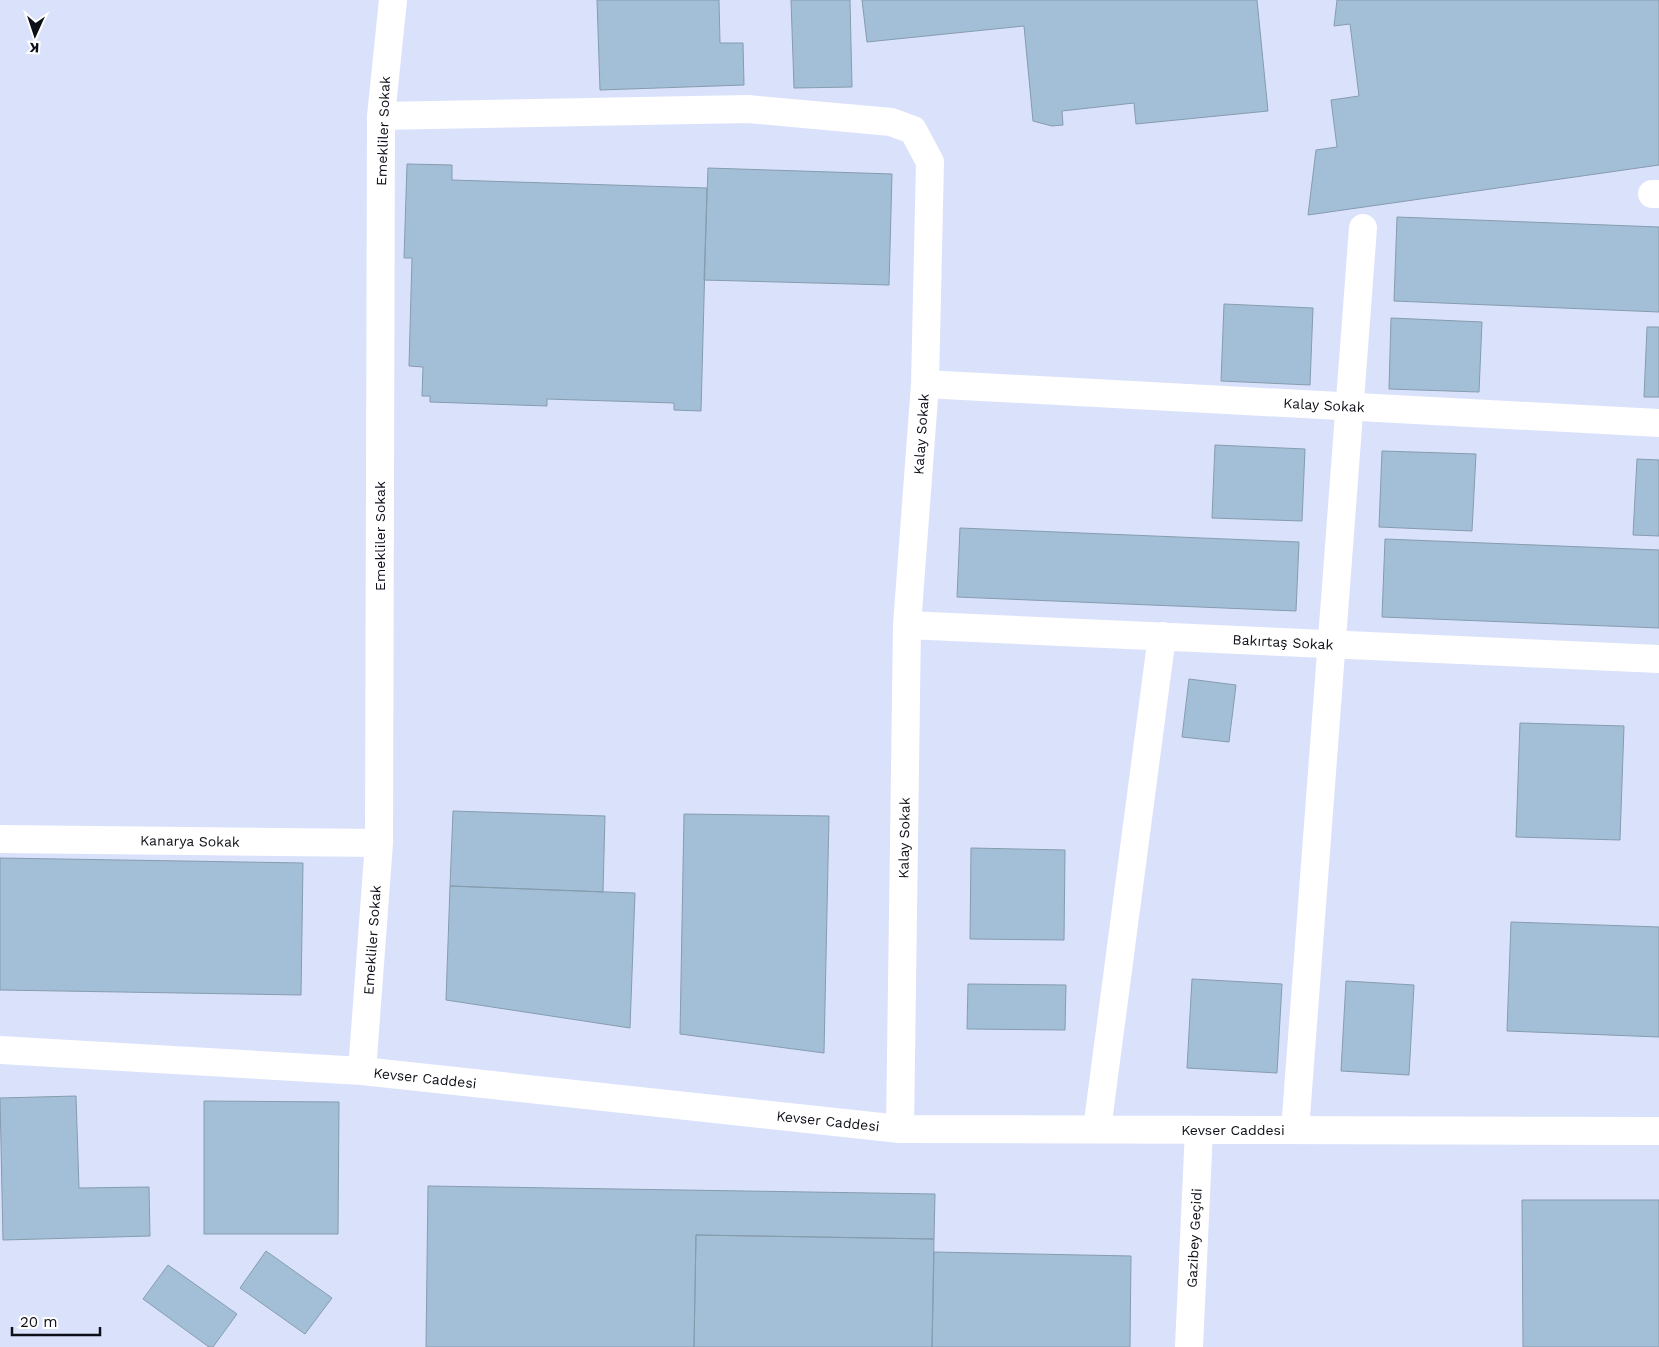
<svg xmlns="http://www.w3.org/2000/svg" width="1659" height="1347" font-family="'Work Sans',sans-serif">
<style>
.building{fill:#a2bfd7;stroke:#869cae}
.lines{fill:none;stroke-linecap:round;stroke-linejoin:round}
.minor{stroke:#fff;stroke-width:28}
.labels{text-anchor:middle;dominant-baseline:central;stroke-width:5;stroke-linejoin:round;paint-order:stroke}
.street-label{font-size:14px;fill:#0e1019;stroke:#fff}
</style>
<rect width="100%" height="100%" fill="#dae1fb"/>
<path class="building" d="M597,0h122l1,43h23l1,42 -144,5z
M791,0h59l2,87 -58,1z
M862,0h395l11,111 -132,13 -2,-21 -72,8 1,14 -11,1 -19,-5 -9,-95 -157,16z
M1337,0h322v165l-351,50 8,-65 21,-3 -6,-47 28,-4 -9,-72 -16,2z
M407,164l45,1v15l255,8 -6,223 -27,-1v-7l-127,-4v7l-117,-4v-6h-8l1,-29 -14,-1 3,-108h-8z
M708,168l184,6 -3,111 -185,-5z
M1397,217l262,10v85l-265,-11z
M1224,304l89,4 -3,77 -89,-4z
M1391,318l91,4 -3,70 -90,-3z
M1647,327h12v70h-15z
M1215,445l90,4 -3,72 -90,-3z
M1382,451l94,3 -4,77 -93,-4z
M1637,459l22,1v76l-26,-1z
M960,528l339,14 -3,69 -339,-14z
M1385,539l274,11v78l-277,-11z
M1189,679l47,6 -7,57 -47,-5z
M1520,723l104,3 -4,114 -104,-3z
M453,811l152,5 -2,76 -153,-6z
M684,814l145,2 -5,237 -144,-19z
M971,848l94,2 -1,90 -94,-1z
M0,858l303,5 -2,132 -301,-5z
M450,886l185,7 -5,135 -184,-28z
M1511,922l148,5v110l-152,-6z
M1192,979l90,5 -5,89 -90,-5z
M1346,981l68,4 -5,90 -68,-4z
M968,984l98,1 -1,45 -98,-1z
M76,1096l3,92 70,-1 1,49 -147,4 -3,-142z
M204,1101l135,1 -1,132h-134z
M428,1186l507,8 -1,45 -238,-4 -2,112h-268z
M1522,1200h137v147h-136z
M696,1235l238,4 -2,108h-238z
M266,1251l66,47 -27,36 -65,-46z
M934,1252l197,4 -1,91h-198z
M168,1265l69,49 -24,33h-4l-66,-48z"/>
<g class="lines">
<path class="minor" d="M381,116l367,-7 143,13 22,8 17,32 -5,222 -18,241 -7,504
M1652,194h7
M925,384l734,39
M907,625l752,34
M0,839l379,4
M0,1050l362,21 538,58 759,2
M362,1071l17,-228 2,-727 12,-116
M1097,1129l65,-493
M1295,1130l68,-902
M1189,1347l10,-217"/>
</g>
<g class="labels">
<g class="street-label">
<text transform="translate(383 131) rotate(-88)">Emekliler Sokak</text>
<text transform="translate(1324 405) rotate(3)">Kalay Sokak</text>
<text transform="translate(921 434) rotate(-86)">Kalay Sokak</text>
<text transform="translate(380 536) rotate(-90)">Emekliler Sokak</text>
<text transform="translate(1283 642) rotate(3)">Bakırtaş Sokak</text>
<text transform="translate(904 838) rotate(-89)">Kalay Sokak</text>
<text transform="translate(190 841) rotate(1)">Kanarya Sokak</text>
<text transform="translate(372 940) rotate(-86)">Emekliler Sokak</text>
<text transform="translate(425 1078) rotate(6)">Kevser Caddesi</text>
<text transform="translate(828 1121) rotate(6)">Kevser Caddesi</text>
<text x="1233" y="1130">Kevser Caddesi</text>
<text transform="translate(1194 1238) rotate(-87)">Gazibey Geçidi</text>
</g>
</g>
<g transform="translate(35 35) rotate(183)" stroke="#ffffff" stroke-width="4" paint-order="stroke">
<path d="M0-4L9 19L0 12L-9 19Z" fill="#0e1019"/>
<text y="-8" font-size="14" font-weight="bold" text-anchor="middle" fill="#0e1019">K</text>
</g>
<path d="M12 1327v8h88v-8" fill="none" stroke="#0e1019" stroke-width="2.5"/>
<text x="20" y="1327" font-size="15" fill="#0e1019" stroke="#ffffff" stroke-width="4" paint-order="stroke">20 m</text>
</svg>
